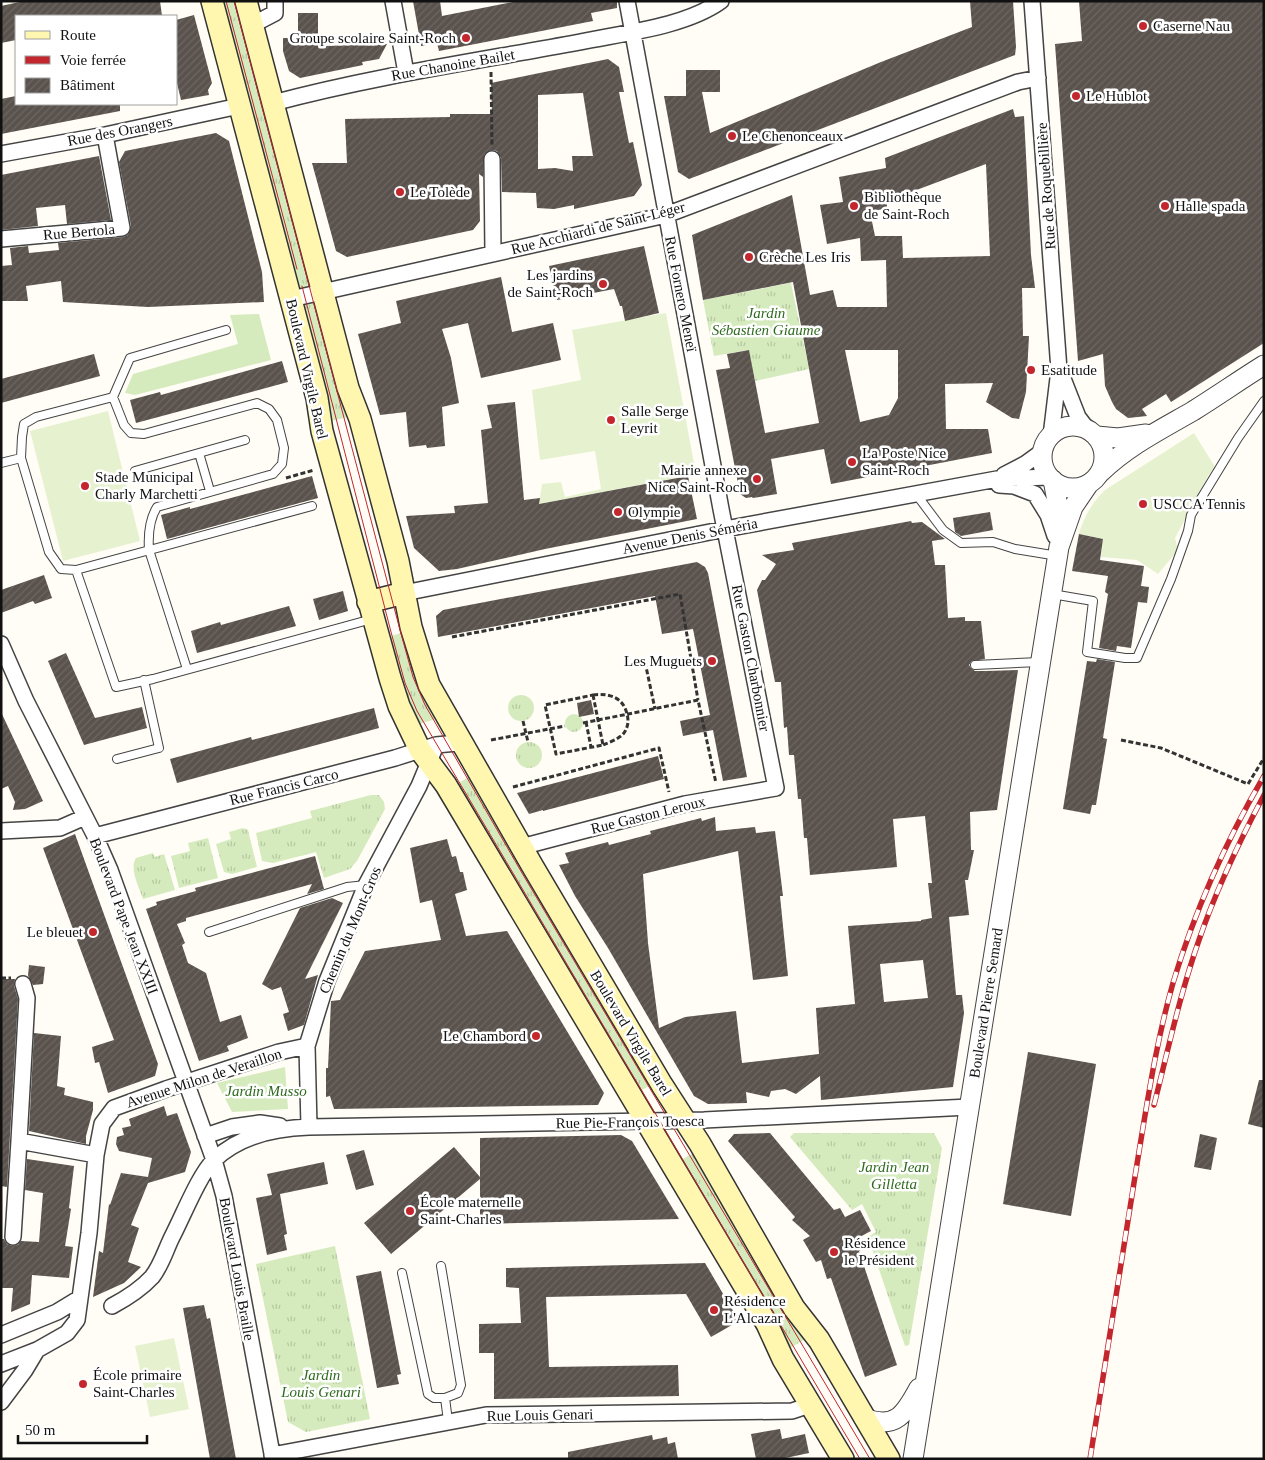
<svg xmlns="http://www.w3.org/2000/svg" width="1265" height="1460" font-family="'Times New Roman',serif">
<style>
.grass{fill:url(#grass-tufts)}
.garden{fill:#d5ebbd}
.pitch{fill:#e6f2cf}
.building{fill:url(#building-hatch);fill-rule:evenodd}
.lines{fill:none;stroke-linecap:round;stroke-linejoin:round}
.service-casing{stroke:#444;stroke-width:10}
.minor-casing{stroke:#444;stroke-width:18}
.tertiary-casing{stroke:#444;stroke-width:21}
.secondary-casing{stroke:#333;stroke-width:24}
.path{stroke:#333;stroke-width:3;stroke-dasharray:5 2.5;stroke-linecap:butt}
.service{stroke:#fff;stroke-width:8}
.minor{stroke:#fff;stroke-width:15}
.tertiary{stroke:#fff;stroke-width:19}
.secondary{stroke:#fff6b0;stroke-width:21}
.tram{stroke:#c4262e;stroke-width:1}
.rail-casing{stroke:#c4262e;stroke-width:5.5}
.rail{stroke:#fff;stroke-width:4;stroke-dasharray:11;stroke-linecap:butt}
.poi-dot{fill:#c4262e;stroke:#fff;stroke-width:2}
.labels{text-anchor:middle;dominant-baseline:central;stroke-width:5;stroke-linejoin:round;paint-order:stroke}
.poi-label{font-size:15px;fill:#111;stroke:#fff;text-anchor:start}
.street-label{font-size:15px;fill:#111;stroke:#fff}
.park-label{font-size:15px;font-style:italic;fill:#2f6b1f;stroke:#fff}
</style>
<defs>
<pattern id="grass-tufts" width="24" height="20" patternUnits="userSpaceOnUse" patternTransform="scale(1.25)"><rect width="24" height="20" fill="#d5ebbd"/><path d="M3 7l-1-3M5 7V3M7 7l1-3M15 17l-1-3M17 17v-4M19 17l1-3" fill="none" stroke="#b6c8a1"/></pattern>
<pattern id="building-hatch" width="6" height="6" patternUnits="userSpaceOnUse" patternTransform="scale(1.25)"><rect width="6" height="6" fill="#5a524d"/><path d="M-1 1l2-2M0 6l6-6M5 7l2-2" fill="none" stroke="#6d6662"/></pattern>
</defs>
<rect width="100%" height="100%" fill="#fffdf5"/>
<path class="grass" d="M220,1h18l110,416 -17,4z
M791,283l18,86 -54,12 -7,-31 -34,6 -11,-56z
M405,632l31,87 -17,5 -8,-15 -24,-72z
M508 708a13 13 0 1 1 26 0a13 13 0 1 1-26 0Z
M565 723a9 9 0 1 1 18 0a9 9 0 1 1-18 0Z
M516 755a13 13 0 1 1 26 0a13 13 0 1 1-26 0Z
M469,777l184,307 -15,8 -183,-307z
M371,795h8l5,7 1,7 -28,52 -7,8 -26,9 -8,-26 -43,11 -11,-2 -6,-28 56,-15 -2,-7z
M243,828l5,2 9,37 -25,7 -8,-2 -8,-28 15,-5 -2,-7z
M208,838l10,40 -39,10 -8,-32 19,-5 -2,-8z
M153,853l2,4 9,-3 11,36 -32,9c-4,-12 -14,-30 -7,-41z
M794,1133h140l8,15 -33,197 -4,1 -37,-109 8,-5 -14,-28 -10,6 -62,-73z
M695,1152l110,187 -16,10 -111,-187z
M335,1246l35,173 -64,13 -18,-10 -32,-158z"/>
<path class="garden" d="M259,314l12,46 -136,35 -10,-2 8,-19 105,-30 -8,-29z
M285,1067l3,42 -56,3 -15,-29z"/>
<path class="pitch" d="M666,313l30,161 -157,30 3,-20 19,-2 4,15 36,-8 -6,-38 -55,9 -8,-70 49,-10 -9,-50z
M108,411l32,130 -77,20 -33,-130z
M1194,433l21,34 -7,9 -33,62 3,12 -20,24 -21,-14 -36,-3 2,-18 -24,-5c5,-18 13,-31 26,-44z
M174,1338l15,71 -39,8 -15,-71z"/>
<path class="building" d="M24,1h136l2,15h-146v24l-15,3v-37z
M413,1h27l2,15 76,-15h99v7l-26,5 2,8 -154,30 -2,-8 -16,3z
M970,1h43l3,46 -1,8 -326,124 -11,-7 -14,-76h22v-26h34v22h-18l8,41 171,-71 91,-35z
M1079,1h185v342l-93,59 -5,-8 -24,15 5,7 -19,2 -12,-9 -4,-7 -7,-16 -2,-32 -25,7 -23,-317 27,-3z
M298,13h20v24h7v9l62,-2 -8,15 -17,3 1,3 -63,13 -11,-7 -6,-20v-13h15z
M194,15l18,68 -4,7 1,5 -28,5 -5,-21v-59z
M608,59l11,8 5,25h-5l10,51 4,-1 9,43 -8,11 -60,13v-4l-20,4 -17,-1 -1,-15 -34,-1 -1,-34 -4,-7 -6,-1 -7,5 -1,22 -4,-3 1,47 -7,9 -126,27 -11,-6 -24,-88h35l-2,-44 105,-2v-3h42l-1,-31zM583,93l10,63h-21l1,15 -18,-3 -17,1v-74z
M16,96v8h104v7l-119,23v-35z
M1013,109l2,8 9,-1 7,139 4,33h-13l1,48h6l-3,56 -7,27 -7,-1 -26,-16 7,-19 -48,1 1,45h42l4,24 -161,31 -7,-35 -53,10 6,35 -24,4 -1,-1 -6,1 -6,-4 -24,-124 14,-2 -3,-14 22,-4 16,83 54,-10 -26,-141 -90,18 -11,-65 100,-40 18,100 23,-5 4,17h50l-1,-47 -25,1 -1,-23 -33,6 -7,-39 23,-3 -4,-25 47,-9 -1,-10zM986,164l4,92 -87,2 -1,-22h-27l-5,-24 17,-4v-7zM845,350h53v48l-9,17 -29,7z
M216,133l13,8 33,131 2,30 -116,5 -85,-5 -2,-21 -35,5 2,15h-27v-35l11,-1 -2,-17 18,-2 1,7 30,-3 -1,-7 65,-6 5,-2 3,-9 -12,-64 6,-11z
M99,156l12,64 -44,4 -2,-19 -29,3 2,18 -37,4v-55z
M644,246l15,67 -34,8 -3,-15h-2l-6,-17 -57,11 -8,-34z
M501,277l11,55 41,-9 8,37 -80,18 -13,-55 -26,6 9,29 8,45 -17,4 3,39 -18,2 -1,-3 -17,2 -3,-35 -26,3 -22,-81 43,-11 -5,-22z
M94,354l6,22 -99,27v-24z
M282,361l6,21 -152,41 -6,-23 30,-8 1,3z
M515,402l9,98 16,-2 -1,6 149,-28 9,43 -152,30 -88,20 -18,2 -25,-23 -8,-32 49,-3 -1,-7 34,-3 -7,-73 11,-2 -5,-23z
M312,476l6,22 -151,41 -6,-24 29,-8v2z
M990,512l3,18 -32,6 -6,-4 -2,-14z
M911,521l1,2 10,-1 23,17 -13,2 3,24h10l3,53 17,-1v4h16l4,38 -13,2 -3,4 2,3 4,3h11l32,-1 -21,140 -27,2 1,38h3l-6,30h-3l4,35 -20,2 7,78h6l2,18 -11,74 -132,13 -1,-24 -24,18 -11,-5 -14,2 -2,6 -23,-5 1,11 -39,1 -14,-8 -86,-148 -33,-52 -16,-31 10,-2 -4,-10 43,-11 1,3 42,-11 -1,-3 51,-13 1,3 13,-4 1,14 39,-4 1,6 19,-2 8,65h-3l8,80 -35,4 -15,-129 -95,23 5,69 11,85 26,-11 51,-6 6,52 77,-9 -3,-46 39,-4 -7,-78 73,-5v-1l11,-2 -4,-35h4l-7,-67 -32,3 4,48 -87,8 -3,-37h-3l-3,-39h-3l-4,-44h-5l-2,-28 -3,1 -3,-46h-6l-18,-92 5,-10h3l11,-16 -14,-9 32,-5 -2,-7zM923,960l5,38 -44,4 -4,-38z
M1079,534l24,5 -3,21 44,6 -3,20 8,1 -2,16 -9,-1 -7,46 -14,-2 -1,5 -17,-3 9,-54 -3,-2 3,-16 -36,-5z
M697,562l8,5 3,6 39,204 -24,4 -10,-51 -30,6 -3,-15 30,-6 -17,-86 -31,5 -7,-38 -217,41 -2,-21 7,-6z
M44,575l8,23 -17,6 -2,-3 -32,12v-23z
M343,591l5,20 -29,9 -6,-21z
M289,606l7,20 -99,27 -6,-22 29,-9 1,3z
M66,653l29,65 47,-11 5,21 -63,17 -36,-84z
M1097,659l18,3 -12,76 4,1 -11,66h-4l-2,9 -27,-5 24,-148 9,1z
M591,700l3,14 -15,3 -2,-14z
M374,708l5,20 -202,55 -7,-24 81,-22 1,3z
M1,712l42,89 -18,8 -12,1 2,-8 -7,-16 -7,3z
M658,756l6,23 -121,32v-1l-14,4 -12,-21z
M75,834l83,230 -3,12 -47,17 -9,-31 -4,1 -3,-16 22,-7 -71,-192z
M447,839l5,18 4,-1 4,16h3l4,18 -12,4 11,42 41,-5 97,162 -6,12 -264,4 -4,-13 -4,1v-29h2l3,-67 9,-1 25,-49 76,-11 -9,-40 -12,3 -10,-55z
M315,856l9,33 -17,5 5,-10 -126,34v3l-9,3 8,19 -3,2 6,18 18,10 14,49 21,-7 7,23 -21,8 2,5 -30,10 -53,-152 11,-4 -1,-3 40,-11 -1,-3z
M332,898l11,5 -38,76 13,-4 -14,50 -16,6 -5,-17 6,-2 -8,-25 -9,3 -10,-6 38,-76z
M29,965l16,2 -2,17 -10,1 -5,-9z
M1,979h14l-1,7 4,13 -11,188 -6,-1z
M34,1033l27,3 -4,50 8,2 -1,7 29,7v8l-7,26v8l-57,-13z
M1028,1052l68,12 -25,152 -68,-12z
M1259,1080h5v48l-16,-4z
M164,1106l3,10 10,-3 14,39 -6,20 -37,11 -17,42 8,3 -11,34 13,5 -17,16 -31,14 6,-46 4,2 6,-49 1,1 11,-32 27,4 4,-19 -33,-7 -3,-7 1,-7 7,-2 -2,-7 9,-2 -2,-7z
M770,1133l64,77 6,-2 5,9 15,-7 11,21 -15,8 6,10 -3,2 38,114 -32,12 -34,-99 -4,1 -6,-19 -5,2 -13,-22 7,-4 -18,-16 3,-3 -67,-76 6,-7z
M1200,1134l17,4 -6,32 -17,-3z
M621,1135l11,6 47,78 -199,5v-45l-89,75 -27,-31 90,-76 26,30v-39z
M364,1150l10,35 -18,5 -10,-35z
M27,1159l47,7 -5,42 2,1 -6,37 8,1 -4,31 -37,-3 -2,29 -19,8 2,-24h-12v-49h3l3,5 5,2 6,-1 3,-4 18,1 4,-49 -18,-3z
M324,1162l4,22 -48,10 7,40 -3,1 3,15 -20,5 -11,-57 16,-3 -5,-21z
M705,1263l34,58 -28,16 -25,-43 -140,3 3,70 129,-2 1,31 -185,3v-46h-15v-29l42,-1 -2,-35 -13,-1v-19z
M381,1271l20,103 -4,1 2,9 -22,4 -21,-112z
M204,1305l3,14 3,-1 26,141h-26l-27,-151z
M780,1429l2,10 23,-5 4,19 -28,6h-25l-5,-25z
M652,1435l1,5 14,-3 1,7 7,-2 3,17h-110v-7z"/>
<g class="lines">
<g class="service-casing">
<path id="service" d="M199,453l11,38
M21,458l1,-21 2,-13 12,-7 77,-20
M1,463l20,-5 28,94 12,17 15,1 40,117 37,-8 219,-60
M135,471l110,-31
M916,494l27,36 18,13 32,-1 22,7 43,7
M76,570l236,-64
M1052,594l41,7 -6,51 38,6h12l34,-79 17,-48 3,-16 47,-77 26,-37
M975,665l65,-3
M187,669l-38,-119c-1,-15 0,-30 8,-43l116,-33 9,-10 2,-16 -7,-28 -8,-11 -12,-6 -113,31 -13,-1 -7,-8 -11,-28 17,-39 96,-28
M117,759l42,-11 -15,-68
M209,932l138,-45 19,-2
M441,1266l20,119 -3,8 -13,5 3,23
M402,1273l26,121 6,4h11"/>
</g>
<g class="minor-casing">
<path id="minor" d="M393,1l13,72
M1032,1l27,369 -8,66
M252,25l23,-12v-12
M273,103c101,-27 205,-42 307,-61 43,-9 105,-15 141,-41
M1,154l104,-19 134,-29
M492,159l1,95
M1,239l121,-11 -17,-93
M291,299l375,-84 352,-133 20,-4
M1060,371l18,46 9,12
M1004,475l21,-11 18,-13
M999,485l15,1 21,8 13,21 7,21
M404,593l321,-64 272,-50 52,-2
M1,644l25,57 69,135 15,34 104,290 10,36 49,263
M1,831l59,-3 25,-11
M95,836l300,-78 41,-13 21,-2 8,8
M521,847l164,-43 91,-16 -55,-279 -94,-508
M23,984l4,14 -8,143 77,14
M309,1127l-2,-81 20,-65 39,-96 53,-99 17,-41
M205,1136l27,-9 28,-4 20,3
M13,1237l6,-96
M112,1306c15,-8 28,-16 40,-29 9,-11 14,-28 20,-40 11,-21 27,-62 42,-77 25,-24 62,-32 95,-33l395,-7 265,-13
M1,1335l56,-23 23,-14
M1,1364l36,-14 30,-17 10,-13 12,-87 7,-78 6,-31 12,-16 52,-19 113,-37 28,-6
M1,1402l24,-32 12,-20
M272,1455l214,-40 306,-4 18,-6"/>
</g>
<g class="tertiary-casing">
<path id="tertiary" d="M1042 457a31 31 0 1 1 62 0a31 31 0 1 1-62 0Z
M1097,436l21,2 28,-4
M1101,472c27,-26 59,-42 92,-61 24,-15 47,-31 71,-46
M1053,480l4,21 2,34
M864,1418c32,12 41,-4 55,-30
M913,1459l146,-912 14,-40 15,-22"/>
</g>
<g class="secondary-casing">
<path id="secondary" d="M212,1l105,397 5,33 68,247 9,28 21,44 26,35 321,539 16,35 60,100
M246,1l102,387 12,31 38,142 13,66 18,58 104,182 129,218 38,59 94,164 25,32 70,119
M368,602l36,-9"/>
</g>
<path class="path" d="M491,72l1,74
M286,478l28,-8
M452,637l228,-43 18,106
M645,662l10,47
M593,695l10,50 -47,9 -11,-49z
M593,695c16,-2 30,2 34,19 2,7 1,13 -3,19 -5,6 -14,9 -21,12
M523,721l5,21
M586,722l5,25
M583,723l115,-23 18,83
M491,740l74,-14
M1121,740l40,8 87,36 16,-26
M513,787l146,-39 10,44
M1,978h10"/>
<use href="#service" class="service"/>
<use href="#minor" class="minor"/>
<use href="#tertiary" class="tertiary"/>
<use href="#secondary" class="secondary"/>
<path class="tram" d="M226,1l71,268
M234,1l166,629 13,47 12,28 97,168 348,586
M302,286l89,346 14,51 12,28 443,748"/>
<g class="rail-casing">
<path id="rail" d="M1154,1105c14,-55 26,-111 45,-165 17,-50 40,-98 65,-145
M1090,1459c16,-98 31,-197 47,-295 10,-60 19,-122 36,-181 22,-73 53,-142 91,-207"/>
</g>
<use href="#rail" class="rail"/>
</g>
<g class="poi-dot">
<circle cx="1143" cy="26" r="5"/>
<circle cx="466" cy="38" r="5"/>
<circle cx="1076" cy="96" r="5"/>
<circle cx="732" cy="136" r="5"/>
<circle cx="400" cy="192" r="5"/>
<circle cx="854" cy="206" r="5"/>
<circle cx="1165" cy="206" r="5"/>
<circle cx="749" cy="257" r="5"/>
<circle cx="603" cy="284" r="5"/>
<circle cx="1031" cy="370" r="5"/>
<circle cx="611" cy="420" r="5"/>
<circle cx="852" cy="462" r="5"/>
<circle cx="757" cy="479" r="5"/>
<circle cx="85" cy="486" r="5"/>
<circle cx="1143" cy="504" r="5"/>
<circle cx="618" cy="512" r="5"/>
<circle cx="712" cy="661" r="5"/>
<circle cx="93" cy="932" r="5"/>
<circle cx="536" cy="1036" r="5"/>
<circle cx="410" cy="1211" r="5"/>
<circle cx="834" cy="1252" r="5"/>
<circle cx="714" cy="1310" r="5"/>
<circle cx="83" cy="1384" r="5"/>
</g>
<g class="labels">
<g class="poi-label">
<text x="1153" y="26">Caserne Nau</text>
<text x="456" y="38" text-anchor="end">Groupe scolaire Saint-Roch</text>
<text x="1086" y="96">Le Hublot</text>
<text x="742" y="136">Le Chenonceaux</text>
<text x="410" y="192">Le Tolède</text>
<text x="864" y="197">Bibliothèque<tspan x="864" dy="17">de Saint-Roch</tspan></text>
<text x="1175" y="206">Halle spada</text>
<text x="759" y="257">Crèche Les Iris</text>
<text x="593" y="275" text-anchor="end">Les jardins<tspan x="593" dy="17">de Saint-Roch</tspan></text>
<text x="1041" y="370">Esatitude</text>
<text x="621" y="411">Salle Serge<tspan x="621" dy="17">Leyrit</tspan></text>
<text x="862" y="453">La Poste Nice<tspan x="862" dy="17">Saint-Roch</tspan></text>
<text x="747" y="470" text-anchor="end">Mairie annexe<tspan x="747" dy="17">Nice Saint-Roch</tspan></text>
<text x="95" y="477">Stade Municipal<tspan x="95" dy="17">Charly Marchetti</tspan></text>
<text x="1153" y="504">USCCA Tennis</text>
<text x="628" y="512">Olympie</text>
<text x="702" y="661" text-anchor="end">Les Muguets</text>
<text x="83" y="932" text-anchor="end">Le bleuet</text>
<text x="526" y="1036" text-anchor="end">Le Chambord</text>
<text x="420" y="1202">École maternelle<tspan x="420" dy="17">Saint-Charles</tspan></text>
<text x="844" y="1243">Résidence<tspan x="844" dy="17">le Président</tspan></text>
<text x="724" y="1301">Résidence<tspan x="724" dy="17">L'Alcazar</tspan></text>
<text x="93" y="1375">École primaire<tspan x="93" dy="17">Saint-Charles</tspan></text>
</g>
<g class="street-label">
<text transform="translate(453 65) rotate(-10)">Rue Chanoine Bailet</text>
<text transform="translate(120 131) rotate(-11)">Rue des Orangers</text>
<text transform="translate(1046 186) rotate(-94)">Rue de Roquebillière</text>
<text transform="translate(598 228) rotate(-14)">Rue Acchiardi de Saint-Léger</text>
<text transform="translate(79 232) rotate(-5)">Rue Bertola</text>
<text transform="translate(681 294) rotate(79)">Rue Fornero Meneï</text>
<text transform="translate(307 369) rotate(77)">Boulevard Virgile Barel</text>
<text transform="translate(690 536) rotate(-11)">Avenue Denis Séméria</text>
<text transform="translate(751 658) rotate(79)">Rue Gaston Charbonnier</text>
<text transform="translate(284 787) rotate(-14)">Rue Francis Carco</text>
<text transform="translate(648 815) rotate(-14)">Rue Gaston Leroux</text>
<text transform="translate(124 916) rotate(69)">Boulevard Pape Jean XXIII</text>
<text transform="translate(350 930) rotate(-67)">Chemin du Mont-Gros</text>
<text transform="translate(986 1003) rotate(-81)">Boulevard Pierre Semard</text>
<text transform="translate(631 1033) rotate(59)">Boulevard Virgile Barel</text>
<text transform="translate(204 1078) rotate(-18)">Avenue Milon de Veraillon</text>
<text transform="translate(630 1122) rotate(-1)">Rue Pie-François Toesca</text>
<text transform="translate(237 1269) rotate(80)">Boulevard Louis Braille</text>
<text transform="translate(540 1415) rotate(-1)">Rue Louis Genari</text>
</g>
<g class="park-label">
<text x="766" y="313">Jardin<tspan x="766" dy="17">Sébastien Giaume</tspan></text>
<text x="266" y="1091">Jardin Musso</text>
<text x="894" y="1167">Jardin Jean<tspan x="894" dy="17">Gilletta</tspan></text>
<text x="321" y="1375">Jardin<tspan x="321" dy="17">Louis Genari</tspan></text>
</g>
</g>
<rect width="1265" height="1460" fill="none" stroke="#111111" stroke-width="5"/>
<rect x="15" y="15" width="162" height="90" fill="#ffffff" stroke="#a0a0a0"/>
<rect x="25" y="31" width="25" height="8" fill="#fff6b0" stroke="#a0a0a0"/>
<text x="60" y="40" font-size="15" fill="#111111">Route</text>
<rect x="25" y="56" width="25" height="8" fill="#c4262e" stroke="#a0a0a0"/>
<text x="60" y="65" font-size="15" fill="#111111">Voie ferrée</text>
<rect x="25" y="78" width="25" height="15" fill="url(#building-hatch)" stroke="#a0a0a0"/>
<text x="60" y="90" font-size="15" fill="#111111">Bâtiment</text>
<path d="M18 1435v8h129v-8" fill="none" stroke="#111111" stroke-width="2.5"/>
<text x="25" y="1435" font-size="15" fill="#111111" stroke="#ffffff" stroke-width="4" paint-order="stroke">50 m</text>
</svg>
